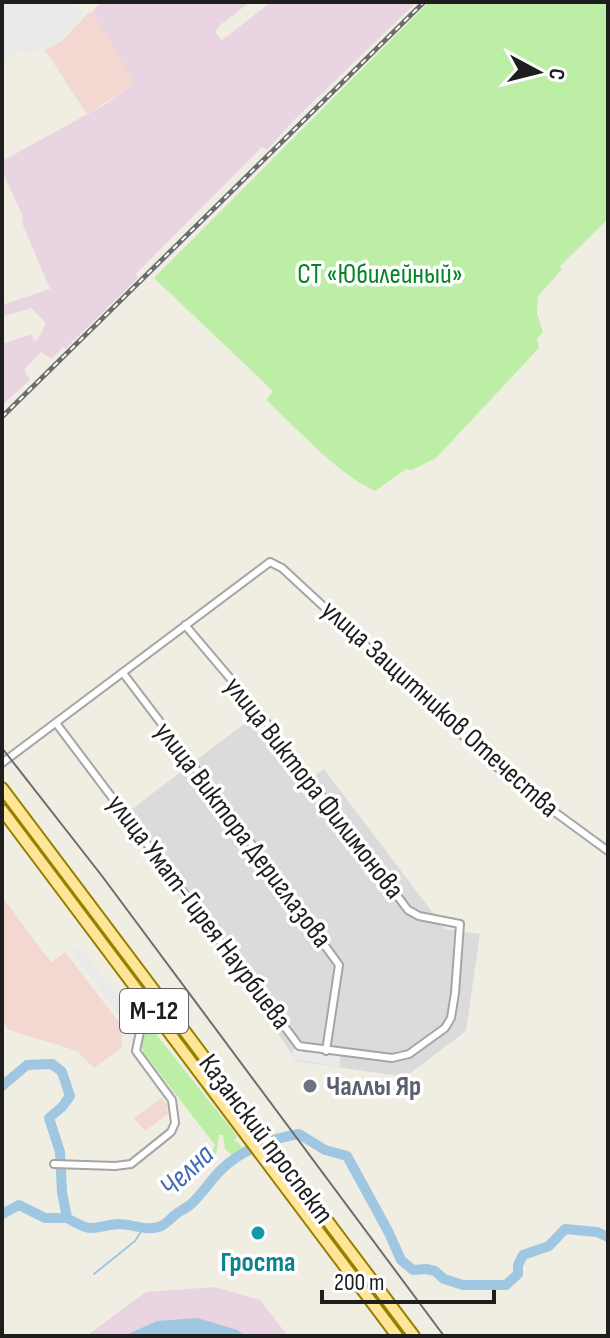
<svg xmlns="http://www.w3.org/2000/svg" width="610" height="1338" font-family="'Sofia Sans Condensed',sans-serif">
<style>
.residential{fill:#dcdbdb}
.commercial{fill:#f2d8d1}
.industrial{fill:#e9d4e2}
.grass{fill:#bceea5}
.parking{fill:#eaeaea}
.water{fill:#a0c7e1}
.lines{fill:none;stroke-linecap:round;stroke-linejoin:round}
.stream{stroke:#a0c7e1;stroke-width:2}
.river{stroke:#a0c7e1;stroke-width:10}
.street-casing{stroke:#a5a5a5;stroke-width:10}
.primary-casing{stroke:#978000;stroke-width:14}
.street{stroke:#fff;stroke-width:6}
.primary{stroke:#ffe598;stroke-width:10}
.tram{stroke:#6c6c6c;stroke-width:2}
.rail-casing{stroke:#6c6c6c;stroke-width:5}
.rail{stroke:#fff;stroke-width:2;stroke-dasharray:6;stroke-linecap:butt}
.worship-dot{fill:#6b7280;stroke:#fff;stroke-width:3}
.culture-dot{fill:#0f9aa8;stroke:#fff;stroke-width:3}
.labels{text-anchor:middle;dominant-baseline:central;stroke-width:7;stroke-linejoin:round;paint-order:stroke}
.shield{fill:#fff;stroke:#626262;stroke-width:2}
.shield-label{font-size:26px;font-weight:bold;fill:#1e1e1e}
.park-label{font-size:28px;fill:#038425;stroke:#fff}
.street-label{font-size:28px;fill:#1e1e1e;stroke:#fff}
.worship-label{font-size:28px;font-weight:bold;fill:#5b616d;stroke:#fff;text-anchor:start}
.culture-label{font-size:28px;font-weight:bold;fill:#0d838f;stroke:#fff}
.water-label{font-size:30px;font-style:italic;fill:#4368b4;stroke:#fff}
</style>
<rect width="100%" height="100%" fill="#f0eee3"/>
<path class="residential" d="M252,718l51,67 21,-16 121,160 35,5 -14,97 -61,46 -109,-16 -39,-60 -66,-88 -67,-98z"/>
<path class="commercial" d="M92,12l44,71 -49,31 -42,-64 17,-9 26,-28z
M2,896l43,59 7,7 13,-10 57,74v21l-28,21 -17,-17 -68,-21 -7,-8z
M161,1098l6,6 1,10 -23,17 -11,-13z"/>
<path class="industrial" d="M101,2h149l-31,24 -4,6 7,8 49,-38h146l-122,117 -28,31 -5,-3 -126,127 2,4 -73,71 -2,-2 -11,12 -11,-7 -17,18 6,10 -28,25v-61l30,-10 2,7 4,-2 8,-16 -15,-15 -27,8 -2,-11 48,-16 -27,-64 -1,-11 -20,-43v-10l104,-57 29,-21 -43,-71z
M215,1287l45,13 28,36h-202l60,-44z"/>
<path class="grass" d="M429,2h179v217l-48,47 2,3 -24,27 -1,17 6,19 -6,7 2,9 -103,110 -24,12 -6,-1 -31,22c-39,-18 -77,-62 -109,-91l7,-9 -119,-113z
M2,796l226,301h-1l-225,-296z
M147,1023l90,113 -3,5 4,1 6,9 -10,6 -9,-8 -2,-14h-4c-2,16 -2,25 -15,37l11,-27 -71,-92 -4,-13z
M277,1163l130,173h-3l-129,-171z"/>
<path class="parking" d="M2,2h64l19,11 -24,26 -36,16 -5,-4 -18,10z
M80,946l52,68 -9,6 -51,-68z
M293,1049l48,7 -2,11 -48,-8z"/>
<path class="water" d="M197,1318l41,12 6,6h-120l33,-15z"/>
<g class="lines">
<path class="stream" d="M94,1274l41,-33 9,-14"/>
<path class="river" d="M2,1086l25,-21 25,-1 10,8 8,24 -8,11 -13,11 11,34 2,40 5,26c29,17 23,8 52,6 13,0 30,8 42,2 5,-2 9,-7 14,-11 4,-4 10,-6 15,-10 12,-10 20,-25 32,-36 19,-19 51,-31 77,-35l26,16 22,6 41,75 13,29 12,10 13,-1 9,2 9,8 19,6h43l12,-11v-9l5,-10 26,-9 16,-17 32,3 11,5
M2,1214l17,-9 26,13h22"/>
<g class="street-casing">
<path id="street" d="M123,673l101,133 115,159 -13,86
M56,723l243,323 93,12 17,-4 36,-26 6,-10 4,-25 5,-69 -41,-8 -11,-6 -151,-200 -72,-85
M2,763l268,-201 12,6 229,212 97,71
M54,1164l61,2 16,-2 40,-32 4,-9 -3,-23 -36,-49 10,-49"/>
</g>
<g class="primary-casing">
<path id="primary" d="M2,788l412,548
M2,810l395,526"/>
</g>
<use href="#street" class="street"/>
<use href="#primary" class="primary"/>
<path class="tram" d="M2,748l100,128 342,460"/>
<g class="rail-casing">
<path id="rail" d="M2,417l422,-415"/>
</g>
<use href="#rail" class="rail"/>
</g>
<circle class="worship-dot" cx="310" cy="1086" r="8"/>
<circle class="culture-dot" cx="258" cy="1233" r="8"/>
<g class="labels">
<rect class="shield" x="120" y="989" width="68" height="44" rx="6"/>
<g class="shield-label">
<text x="154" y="1011">М-12</text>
</g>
<g class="park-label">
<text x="380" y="274">СТ «Юбилейный»</text>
</g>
<g class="street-label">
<text transform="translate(440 709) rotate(42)">улица Защитников Отечества</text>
<text transform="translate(314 788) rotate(52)">улица Виктора Филимонова</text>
<text transform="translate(243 835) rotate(53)">улица Виктора Дериглазова</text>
<text transform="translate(199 912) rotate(53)">улица Умат-Гирея Наурбиева</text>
<text transform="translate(266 1139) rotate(53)">Казанский проспект</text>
</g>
<g class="worship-label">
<text x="326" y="1086">Чаллы Яр</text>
</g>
<g class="culture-label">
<text x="258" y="1262">Гроста</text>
</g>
<g class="water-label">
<text transform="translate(187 1171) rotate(-43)">Челна</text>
</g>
</g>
<rect width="610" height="1338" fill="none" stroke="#1e1e1e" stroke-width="8"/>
<g transform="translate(538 72) rotate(97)" stroke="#ffffff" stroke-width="6" paint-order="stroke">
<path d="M0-6L14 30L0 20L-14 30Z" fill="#1e1e1e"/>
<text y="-12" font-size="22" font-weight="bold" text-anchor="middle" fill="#1e1e1e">С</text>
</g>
<path d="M322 1290v12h172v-12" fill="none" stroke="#1e1e1e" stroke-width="4"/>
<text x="334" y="1290" font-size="24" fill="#1e1e1e" stroke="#ffffff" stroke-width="6" paint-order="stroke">200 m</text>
</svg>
